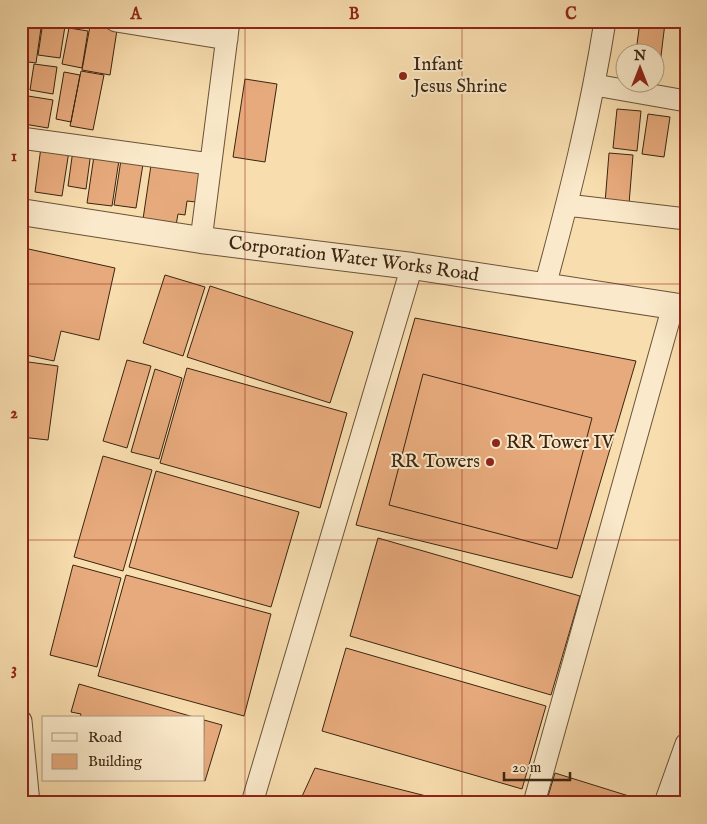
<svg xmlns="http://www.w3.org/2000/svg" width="707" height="824" font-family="'IM FELL English',serif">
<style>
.building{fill:#e7aa7c;stroke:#3a2512}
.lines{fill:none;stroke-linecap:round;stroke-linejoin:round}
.minor-casing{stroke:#6a5339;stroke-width:23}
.tertiary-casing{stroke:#6a5339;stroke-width:28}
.minor{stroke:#fae9ca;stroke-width:21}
.tertiary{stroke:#fae9ca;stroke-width:26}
.grid{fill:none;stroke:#8f2418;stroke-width:1;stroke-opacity:0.55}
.poi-dot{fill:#8f2418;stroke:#fae9ca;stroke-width:2}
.labels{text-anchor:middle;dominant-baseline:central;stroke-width:4;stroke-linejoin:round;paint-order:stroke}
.poi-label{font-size:19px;fill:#3a2512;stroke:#fae9ca;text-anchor:start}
.street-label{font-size:19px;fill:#3a2512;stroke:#fae9ca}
.neatline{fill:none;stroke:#8f2418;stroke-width:2}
.grid-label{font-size:16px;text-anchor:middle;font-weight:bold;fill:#8f2418}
</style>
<rect width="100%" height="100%" fill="#f8ddae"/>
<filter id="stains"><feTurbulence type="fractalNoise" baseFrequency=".004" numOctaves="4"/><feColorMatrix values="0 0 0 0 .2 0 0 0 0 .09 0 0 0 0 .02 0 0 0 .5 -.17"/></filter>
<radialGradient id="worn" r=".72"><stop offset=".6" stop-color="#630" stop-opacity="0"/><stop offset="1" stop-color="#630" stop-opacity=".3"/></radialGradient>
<path class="building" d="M21,21h21l-6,42 -15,-2z
M640,21l25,2 -5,41 -6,-1v-11h-18z
M43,22l22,4 -5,32 -22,-3z
M90,26l27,4 -7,45 -28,-5z
M69,28l19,3 -6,37 -20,-4z
M34,64l23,3 -4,27 -23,-4z
M81,71l23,4 -11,55 -23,-4z
M64,72l16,3 -9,47 -15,-3z
M245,79l32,5 -12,78 -32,-5z
M28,96l25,4 -5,28 -24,-4z
M617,109l24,2 -4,40 -24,-3z
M648,114l22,3 -6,40 -22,-3z
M41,147l28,4 -7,45 -27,-4z
M21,148l5,1 -5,32z
M73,150l18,2 -5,37 -18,-3z
M609,153l24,2 -4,49 -24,-1z
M94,156l25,4 -7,46 -25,-3z
M121,160l22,4 -7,44 -22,-3z
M151,165l49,7 -4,30 -9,-1 -2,14 -7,-1 -3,17 -33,-5z
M24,248l91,20 -16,72 -38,-9 -7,30 -33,-7 2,-68h-2v-24z
M165,275l40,12 -22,69 -40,-13z
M210,286l143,46 -23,71 -143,-46z
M415,318l221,43 -64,217 -216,-53z
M127,360l24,6 -24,82 -24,-7z
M21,361l37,5 -10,74 -27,-3z
M187,368l160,45 -27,95 -160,-45z
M155,369l27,9 -23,81 -28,-7z
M423,374l169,44 -35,131 -168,-44z
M103,456l49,14 -29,101 -49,-14z
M156,471l143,41 -28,95 -142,-40z
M378,538l202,58 -29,99 -201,-59z
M73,565l48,13 -24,89 -47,-12z
M126,575l145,39 -27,102 -146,-40z
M346,648l200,58 -24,83 -200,-58z
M79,684l118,34h-117l1,-4 -10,-2z
M204,720l18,5 -17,56 -2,-1z
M315,768l139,35h-155z
M555,773l93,29 -1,1h-101z"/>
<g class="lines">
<g class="minor-casing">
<path id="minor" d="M116,21l111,18
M595,85l91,16
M21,138l189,26
M567,205l119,14
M201,240l28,-219
M545,286c24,-88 46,-175 60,-265
M21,721l8,82
M252,803l160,-537
M534,803l139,-497
M665,803l21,-59"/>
</g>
<g class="tertiary-casing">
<g id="tertiary">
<path id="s1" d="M21,212l180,28 211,26 274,42"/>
</g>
</g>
<use href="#minor" class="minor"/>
<use href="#tertiary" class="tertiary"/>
</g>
<path class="grid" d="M245,21v782M462,21v782M21,284h665M21,540h665"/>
<g class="poi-dot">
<circle cx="403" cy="76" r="5"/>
<circle cx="496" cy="443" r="5"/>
<circle cx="490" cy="462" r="5"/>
</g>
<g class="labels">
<g class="poi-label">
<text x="413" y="65">Infant<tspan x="413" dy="22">Jesus Shrine</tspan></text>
<text x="506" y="443">RR Tower IV</text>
<text x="480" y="462" text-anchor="end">RR Towers</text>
</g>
<g class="street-label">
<text stroke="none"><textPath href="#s1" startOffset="336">Corporation Water Works Road</textPath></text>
</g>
</g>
<rect width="707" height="824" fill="none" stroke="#f8ddae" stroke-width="55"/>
<rect x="42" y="716" width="162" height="65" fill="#fae9ca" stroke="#ad9b80"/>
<rect x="52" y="733" width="25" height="8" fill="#fae9ca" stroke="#ad9b80"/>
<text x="88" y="742" font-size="15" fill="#3a2512">Road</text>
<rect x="52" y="754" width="25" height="15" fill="#e7aa7c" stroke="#ad9b80"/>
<text x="88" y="766" font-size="15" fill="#3a2512">Building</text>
<g transform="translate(640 68)"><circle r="24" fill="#fae9ca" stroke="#ad9b80"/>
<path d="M0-4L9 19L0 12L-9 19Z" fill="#8f2418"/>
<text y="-8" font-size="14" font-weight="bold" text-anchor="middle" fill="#3a2512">N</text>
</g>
<path d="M504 772v8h66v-8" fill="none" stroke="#3a2512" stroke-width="2.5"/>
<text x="512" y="772" font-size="15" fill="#3a2512" stroke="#fae9ca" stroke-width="4" paint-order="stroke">20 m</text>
<rect x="28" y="28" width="652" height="768" class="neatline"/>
<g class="grid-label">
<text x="136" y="19">A</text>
<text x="354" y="19">B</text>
<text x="571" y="19">C</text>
<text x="14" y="161">1</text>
<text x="14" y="418">2</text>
<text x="14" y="674">3</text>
</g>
<rect width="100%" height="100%" filter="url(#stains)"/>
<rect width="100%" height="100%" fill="url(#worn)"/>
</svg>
